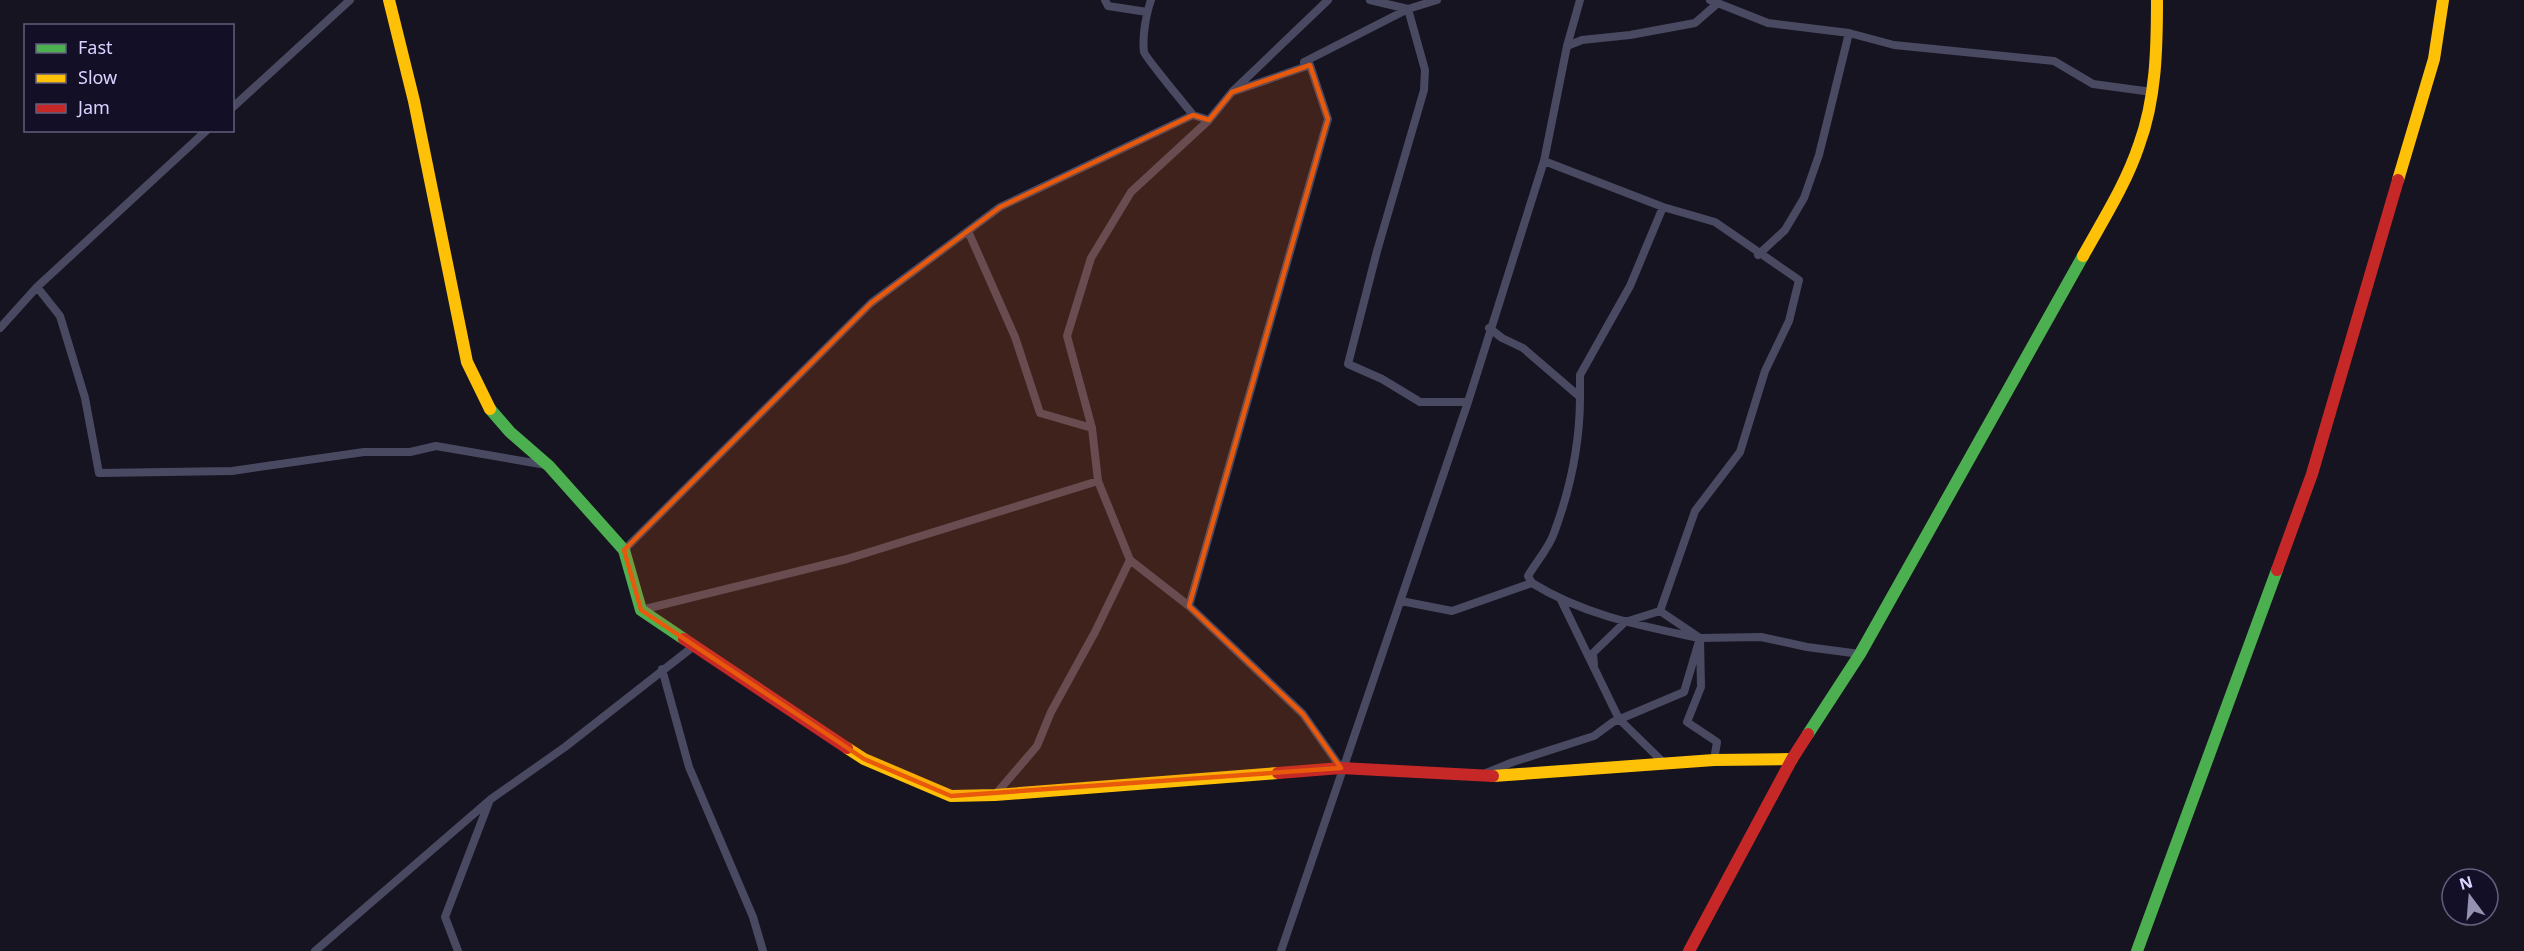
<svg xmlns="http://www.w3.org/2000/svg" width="2524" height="951" font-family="'Noto Sans',sans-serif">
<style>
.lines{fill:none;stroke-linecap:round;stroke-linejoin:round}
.street{stroke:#4a4962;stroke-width:8}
.fast{stroke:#4caf50;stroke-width:12}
.slow{stroke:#ffc107;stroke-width:12}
.jam{stroke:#c62828;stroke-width:12}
.marked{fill:#e8590c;fill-opacity:0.2;stroke:#e8590c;stroke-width:4.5;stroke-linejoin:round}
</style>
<rect width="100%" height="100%" fill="#161421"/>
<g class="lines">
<path class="street" d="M1105,0l3,6 39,6
M1151,0c-5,14 -9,37 -7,52 1,5 42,54 49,63
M1328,0l-96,92 -23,28 -78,72 -40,66 -24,78 25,92 6,53 32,79 59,46 114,108 38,54
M1370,0l38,9 17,61 -1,20 -47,161 -29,113 34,15 38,23h48
M1710,0l58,23 81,10 45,12 160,16 39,23 59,8
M1567,46l15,-6 48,-5 65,-12 23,-20
M1235,91l75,-26 -6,-3 104,-53 29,-9
M232,108l118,-108
M1544,161l119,46 52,15 84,58 -10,41 -24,50 -25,81 -45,59 -35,100 40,27 1,49 -14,35 30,20 -3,18
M968,231l47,106 25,76 52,15
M1758,255l27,-25 19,-32 15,-43 30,-122
M37,287l23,29 25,82 14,75 133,-2 132,-19h46l26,-6 110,19
M0,328l37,-41 170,-157
M1489,328l13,10 21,10 57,49v-22l50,-89 33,-79
M624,550l247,-247 129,-96 193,-92 16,5
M1532,583l-4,-7c8,-14 21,-28 26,-43 16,-43 26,-91 26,-136
M1561,600l58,119 45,44
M1401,601l51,10 80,-28c50,31 105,42 162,54
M1189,606l139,-487 -18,-54
M641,610l206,-51 251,-78
M1594,665l-1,-12 32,-31 35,-11
M662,669l27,98 64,150 10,34
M1486,773l27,-11 81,-26 19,-14 71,-30 16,-54 61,-1 46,10 53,7
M995,795l42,-49 14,-34 44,-80 35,-72
M315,951l176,-152 74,-52 129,-101
M458,951l-13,-34 44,-115
M1281,951l187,-549 76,-241 23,-115 13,-46"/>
<path class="fast" d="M490,409l20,23 39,34 75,84 17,60 43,29
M1808,734l52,-80 223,-398
M2137,951l140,-381"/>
<path class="slow" d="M389,0l25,101 53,261 23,47
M2398,180l36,-121 9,-59
M2083,256c20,-36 43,-72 56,-111 17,-46 18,-96 18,-145
M847,748l17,11 87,37 44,-1 283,-22
M1493,776l221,-16 78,-1"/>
<path class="jam" d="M2277,570l35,-96 86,-294
M684,639l163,109
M1278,773l63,-5 152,8
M1689,951l103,-192 16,-25"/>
</g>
<path class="marked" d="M1310,65l18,54 -139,487 114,108 38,54 -390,28 -87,-37 -223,-149 -17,-60 247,-247 129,-96 193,-92 16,5 23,-28z"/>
<rect x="24" y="24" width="210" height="108" fill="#130f26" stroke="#625e7d" stroke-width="1.5"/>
<rect x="36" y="44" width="30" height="9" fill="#4caf50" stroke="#625e7d" stroke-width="1.5"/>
<text x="78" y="54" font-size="18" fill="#d9d4ff">Fast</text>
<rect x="36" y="74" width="30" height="9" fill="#ffc107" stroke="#625e7d" stroke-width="1.5"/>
<text x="78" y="84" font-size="18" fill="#d9d4ff">Slow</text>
<rect x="36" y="104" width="30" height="9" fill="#c62828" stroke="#625e7d" stroke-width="1.5"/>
<text x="78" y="114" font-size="18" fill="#d9d4ff">Jam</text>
<g transform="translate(2470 897) rotate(344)"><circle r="28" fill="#130f26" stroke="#625e7d" stroke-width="1.5"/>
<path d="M0-4.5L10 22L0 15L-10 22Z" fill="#9591b1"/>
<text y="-9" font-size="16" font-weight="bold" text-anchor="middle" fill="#d9d4ff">N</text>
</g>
</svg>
